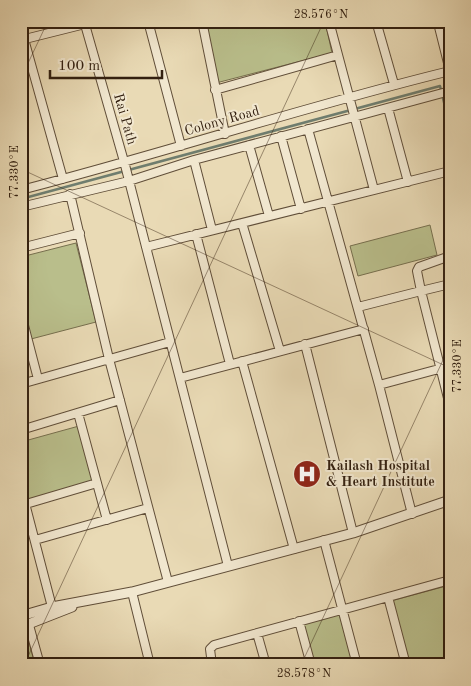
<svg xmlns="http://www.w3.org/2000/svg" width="471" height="686" font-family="'Old Standard TT',serif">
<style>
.green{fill:#b9be8b;stroke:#766f4e}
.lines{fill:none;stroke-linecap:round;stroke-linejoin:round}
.stream{stroke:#6f7d6e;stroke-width:2.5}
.minor-casing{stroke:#604e39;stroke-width:10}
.tertiary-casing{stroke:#604e39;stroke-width:11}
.minor{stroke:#f1e7cf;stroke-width:8}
.tertiary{stroke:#f1e7cf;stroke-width:9}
.ticks{fill:none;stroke:#332010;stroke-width:1;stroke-opacity:0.45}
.labels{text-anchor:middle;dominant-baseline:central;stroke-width:4;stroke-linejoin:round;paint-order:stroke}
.street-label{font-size:14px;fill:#332010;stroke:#f1e7cf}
.poi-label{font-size:14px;font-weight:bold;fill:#332010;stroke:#f1e7cf;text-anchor:start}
.neatline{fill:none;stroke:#332010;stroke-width:2}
.ticks-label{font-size:12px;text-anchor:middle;fill:#332010}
</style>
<rect width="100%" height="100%" fill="#e9dab5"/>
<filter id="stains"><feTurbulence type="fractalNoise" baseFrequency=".004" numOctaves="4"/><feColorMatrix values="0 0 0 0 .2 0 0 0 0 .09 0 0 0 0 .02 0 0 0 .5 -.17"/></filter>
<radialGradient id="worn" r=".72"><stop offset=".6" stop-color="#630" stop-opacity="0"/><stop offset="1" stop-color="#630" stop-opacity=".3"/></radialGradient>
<path class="green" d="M202,21h123l7,32 -116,30z
M430,225l7,30 -79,21 -8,-30z
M76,243l20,79 -65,17 -10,-40v-42z
M79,426l15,58 -66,17 -7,-25v-34z
M450,585v80h-43l-16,-64z
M339,613l14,52h-38l-12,-42z
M28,638l7,27h-14v-25z"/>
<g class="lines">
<path class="stream" d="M21,199l419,-113 10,41"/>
<g class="minor-casing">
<path id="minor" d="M84,21l41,144 103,401
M148,21l33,125
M202,21l23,113
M329,21l45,169
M376,21l18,63
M24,39l39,140
M21,40l64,-16
M215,90l123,-35
M388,108l20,74
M308,129l71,256 33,129
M281,136l20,73
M249,145l20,71
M194,160l18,70
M21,190c144,-37 285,-84 429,-119
M70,194l39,165 59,223
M21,207l108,-26 65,-21 256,-69
M242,223l38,128
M196,234l34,130
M146,247l304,-76
M21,248l59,-15
M450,284l-29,7 29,115
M358,307l63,-16 -4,-20 2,-4 31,-11
M21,314l17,65
M305,344l48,189
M242,361l52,188
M180,378l184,-49
M21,384l149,-42
M379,385l71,-19
M78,413l29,107
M21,430l99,-30
M21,488l31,119
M26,504l71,-21
M35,540l113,-32
M324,540l33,125
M132,592l18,73
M388,597l18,68
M299,621l12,44
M29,625l11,40
M257,633l9,32
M136,665l14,-4
M212,665l-2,-16 4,-4 236,-65"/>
</g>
<g class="tertiary-casing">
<path id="tertiary" d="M438,21l12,48
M447,21l3,11
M21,616l31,-9 80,-15 221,-59 97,-33
M21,627l51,-20"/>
</g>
<use href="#minor" class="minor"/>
<use href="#tertiary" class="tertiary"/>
</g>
<path class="ticks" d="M21,78l27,-57M21,169l429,199M24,665l300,-644M301,665l149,-320"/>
<defs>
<g id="hospital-disc" transform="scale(1.4375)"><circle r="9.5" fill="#8f2418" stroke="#f1e7cf"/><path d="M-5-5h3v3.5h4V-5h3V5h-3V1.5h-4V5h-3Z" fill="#fff"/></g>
</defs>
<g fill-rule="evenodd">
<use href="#hospital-disc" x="307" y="474"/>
</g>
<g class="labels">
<g class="street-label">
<text transform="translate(125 119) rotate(74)">Rai Path</text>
<text transform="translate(222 121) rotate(-16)">Colony Road</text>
</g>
<g class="poi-label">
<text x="326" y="466">Kailash Hospital<tspan x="326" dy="16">&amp; Heart Institute</tspan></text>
</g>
</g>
<rect width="471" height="686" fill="none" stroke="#e9dab5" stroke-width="55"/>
<path d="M50 70v8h112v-8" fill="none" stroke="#332010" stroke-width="2.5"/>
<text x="58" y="70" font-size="15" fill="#332010" stroke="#f1e7cf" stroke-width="4" paint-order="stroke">100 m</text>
<rect x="28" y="28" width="416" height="630" class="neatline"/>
<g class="ticks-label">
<text x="321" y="18">28.576°N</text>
<text transform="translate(14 172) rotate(-90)" y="4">77.330°E</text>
<text transform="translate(457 366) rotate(-90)" y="4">77.330°E</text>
<text x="304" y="677">28.578°N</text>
</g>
<rect width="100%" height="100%" filter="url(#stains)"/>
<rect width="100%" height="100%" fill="url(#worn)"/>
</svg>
